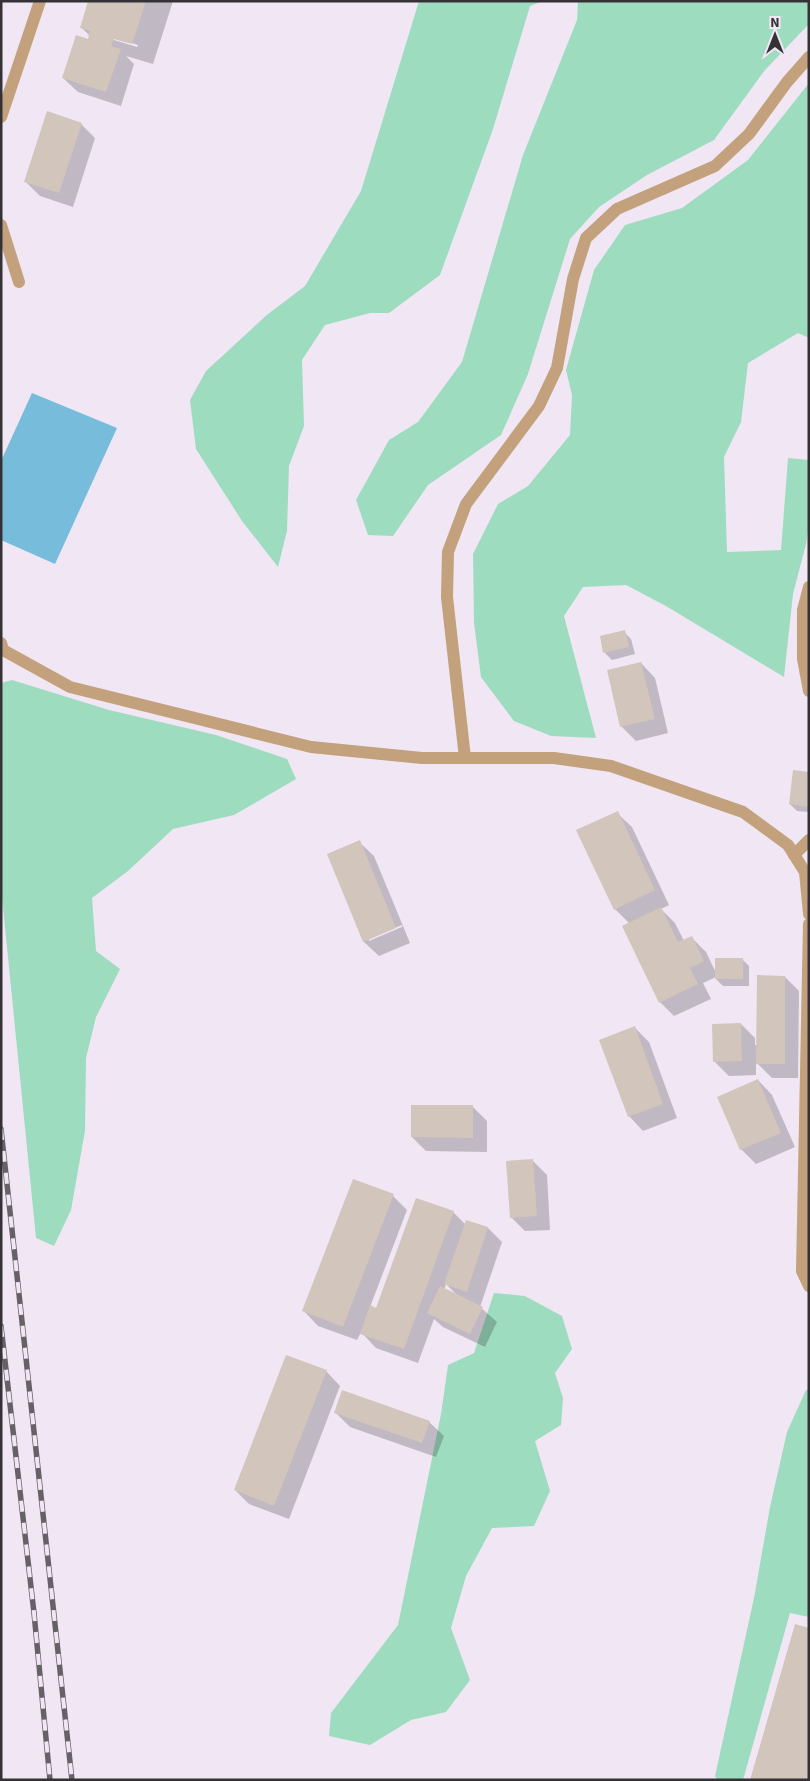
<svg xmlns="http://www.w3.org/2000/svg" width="810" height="1781" font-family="'Source Sans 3',sans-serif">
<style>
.green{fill:#9edcc0}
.water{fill:#78bcdb}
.shadow{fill:#0003;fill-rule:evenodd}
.building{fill:#d2c5bc}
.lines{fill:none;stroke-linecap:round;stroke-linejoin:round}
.lane{stroke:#c2a17c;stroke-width:12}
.street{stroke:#c2a17c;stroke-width:12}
.rail-casing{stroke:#666167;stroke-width:5.5}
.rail{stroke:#f1e6f3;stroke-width:4;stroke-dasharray:11;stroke-linecap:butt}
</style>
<rect width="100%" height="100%" fill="#f1e6f3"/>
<path class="green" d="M419,1h124l-13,5 -37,123 -53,146 -51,38h-19l-45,12 -23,35 2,66 -15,40 -2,65 -9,36 -36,-46 -46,-72 -6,-49 16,-29 62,-57 37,-28 56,-95z
M578,1h231v23l-44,46 -51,70 -67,35 -48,32 -29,32 -42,135 -27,61 -73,50 -35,51 -25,-1 -12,-35 33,-60 29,-18 44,-60 61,-207 54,-135z
M809,83v255l-11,-5 -50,30 -7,59 -17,35 3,95 54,-2 7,-92 21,2v63l-3,21 -13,50 -9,83 -118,-71 -40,-21 -43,2 -19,29 32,122 -45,-2 -37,-15 -33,-44 -7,-54 -1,-69 25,-50 30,-18 42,-51 2,-40 -6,-25 28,-100 31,-45 57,-17 66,-48z
M12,680l97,30 107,25 71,24 9,20 -62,36 -61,14 -45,42 -36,27 4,53 24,18 -24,48 -10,41 -1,73 -14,79 -17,36 -18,-8 -35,-351v-204z
M494,1293l31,3 37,20 10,33 -17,24 8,25 -2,27 -26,16 15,50 -16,35 -42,2 -26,48 -15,52 19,52 -24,32 -35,8 -41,25 -41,-9 2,-23 67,-88 43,-211 7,-49 26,-12z
M806,1390h3v227l-19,-4 -47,167h-26l-2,-4 39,-178 16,-91 17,-75z"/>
<path class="water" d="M32,393l85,35 -62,136 -54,-24v-79z"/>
<path class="shadow" d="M89,1h84l-20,63 -27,-8 8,8 -13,42 -43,-14 -15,-14 29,-36 -2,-6 -9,-9zM105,34l33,11 -1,2 -33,-10z
M81,124l14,14 -22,69 -33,-11 -14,-14z
M624,632l7,7 4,15 -23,6 -7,-7z
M641,663l14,15 13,55 -32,8 -15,-15z
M809,774v38l-12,-1 -7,-7z
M617,813l15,14 37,78 -8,4 14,14 9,18 8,-3 14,14 10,21 26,-14 7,7v20h-26l-7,-7v-2l-13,6 8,16 -37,17 -14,-14 -30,-78 -15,-15z
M359,842l15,14 36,87 -31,13 -15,-14 -36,-87zM402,925v2l-33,14v-3z
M785,977l14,14 -1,87h-26l-16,-16v13l-27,1 -14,-14 -1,-37 27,-1 14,14v7h2z
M635,1028l14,14 28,76 -34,13 -14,-15z
M758,1080l14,15 23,52 -39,17 -15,-15z
M473,1107l14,14v31l-61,-1 -14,-14z
M533,1161l14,14 3,55 -25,1 -14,-14z
M393,1196l14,14 -37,97 7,3 76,-98 13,13 1,-4 21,7 14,14 -22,65 17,15 -12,25 -42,-20 -9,-8 -16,44 -42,-15 -15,-16 -4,8 -39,-14 -14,-15zM446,1284l12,12 -14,-6z
M326,1371l14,15 -51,133 -40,-15 -14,-14z
M335,1412l94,10 15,14 -8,21 -86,-30z"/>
<path class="building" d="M88,1h58l-14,43 -18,-5 -3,7 10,3 -15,43 -44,-14 14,-43 12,4 2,-8 -10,-3z
M47,111l35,12 -23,70 -35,-11z
M625,630l4,17 -26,6 -3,-17z
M641,662l14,57 -35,8 -13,-57z
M793,770l16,2v35l-20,-3z
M618,811l37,79 -41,20 -38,-80z
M360,840l36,88 -33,14 -36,-88z
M661,907l17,35 14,-6 12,25 -14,7 8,16 -39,19 -37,-77z
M715,958h28v21h-28z
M757,975l28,1v88h-29z
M741,1023l1,38 -29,1 -1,-38z
M635,1026l28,78 -35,13 -29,-77z
M758,1079l23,54 -41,17 -23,-53z
M411,1105h62v33l-62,-1z
M533,1159l4,57 -27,2 -4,-57z
M353,1179l41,15 -51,133 -41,-16z
M416,1198l38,13 -50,138 -44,-15 10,-29 6,3z
M466,1220l22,7 -21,65 -23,-8z
M440,1286l43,21 -13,27 -43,-21z
M286,1355l41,15 -53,136 -40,-16z
M342,1390l88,31 -8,22 -88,-30z
M795,1624l14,4v147l-2,5h-57z"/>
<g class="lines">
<path class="lane" d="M1,117l39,-116
M1,225l18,57
M809,587l-6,23v49l6,32
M465,758l-18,-161 1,-45 18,-48 73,-98 18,-38 16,-89 13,-41 31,-29 98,-43 34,-32 38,-52 22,-25
M794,855l15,-15"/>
<path class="street" d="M1,643l2,7 67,37 241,60 111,11h132l57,8 132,46 45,33 17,27 4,42
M809,924l-7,347 7,15"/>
<g class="rail-casing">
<path id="rail" d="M1,1129l71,651
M1,1326l33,287 16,167"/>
</g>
<use href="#rail" class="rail"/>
</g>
<rect width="810" height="1781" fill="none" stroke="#353236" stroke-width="5"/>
<g transform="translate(775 35)" stroke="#f1e6f3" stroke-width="4" paint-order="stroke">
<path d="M0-4L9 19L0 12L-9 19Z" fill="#353236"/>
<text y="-8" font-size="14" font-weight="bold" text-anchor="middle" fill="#353236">N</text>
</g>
</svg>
